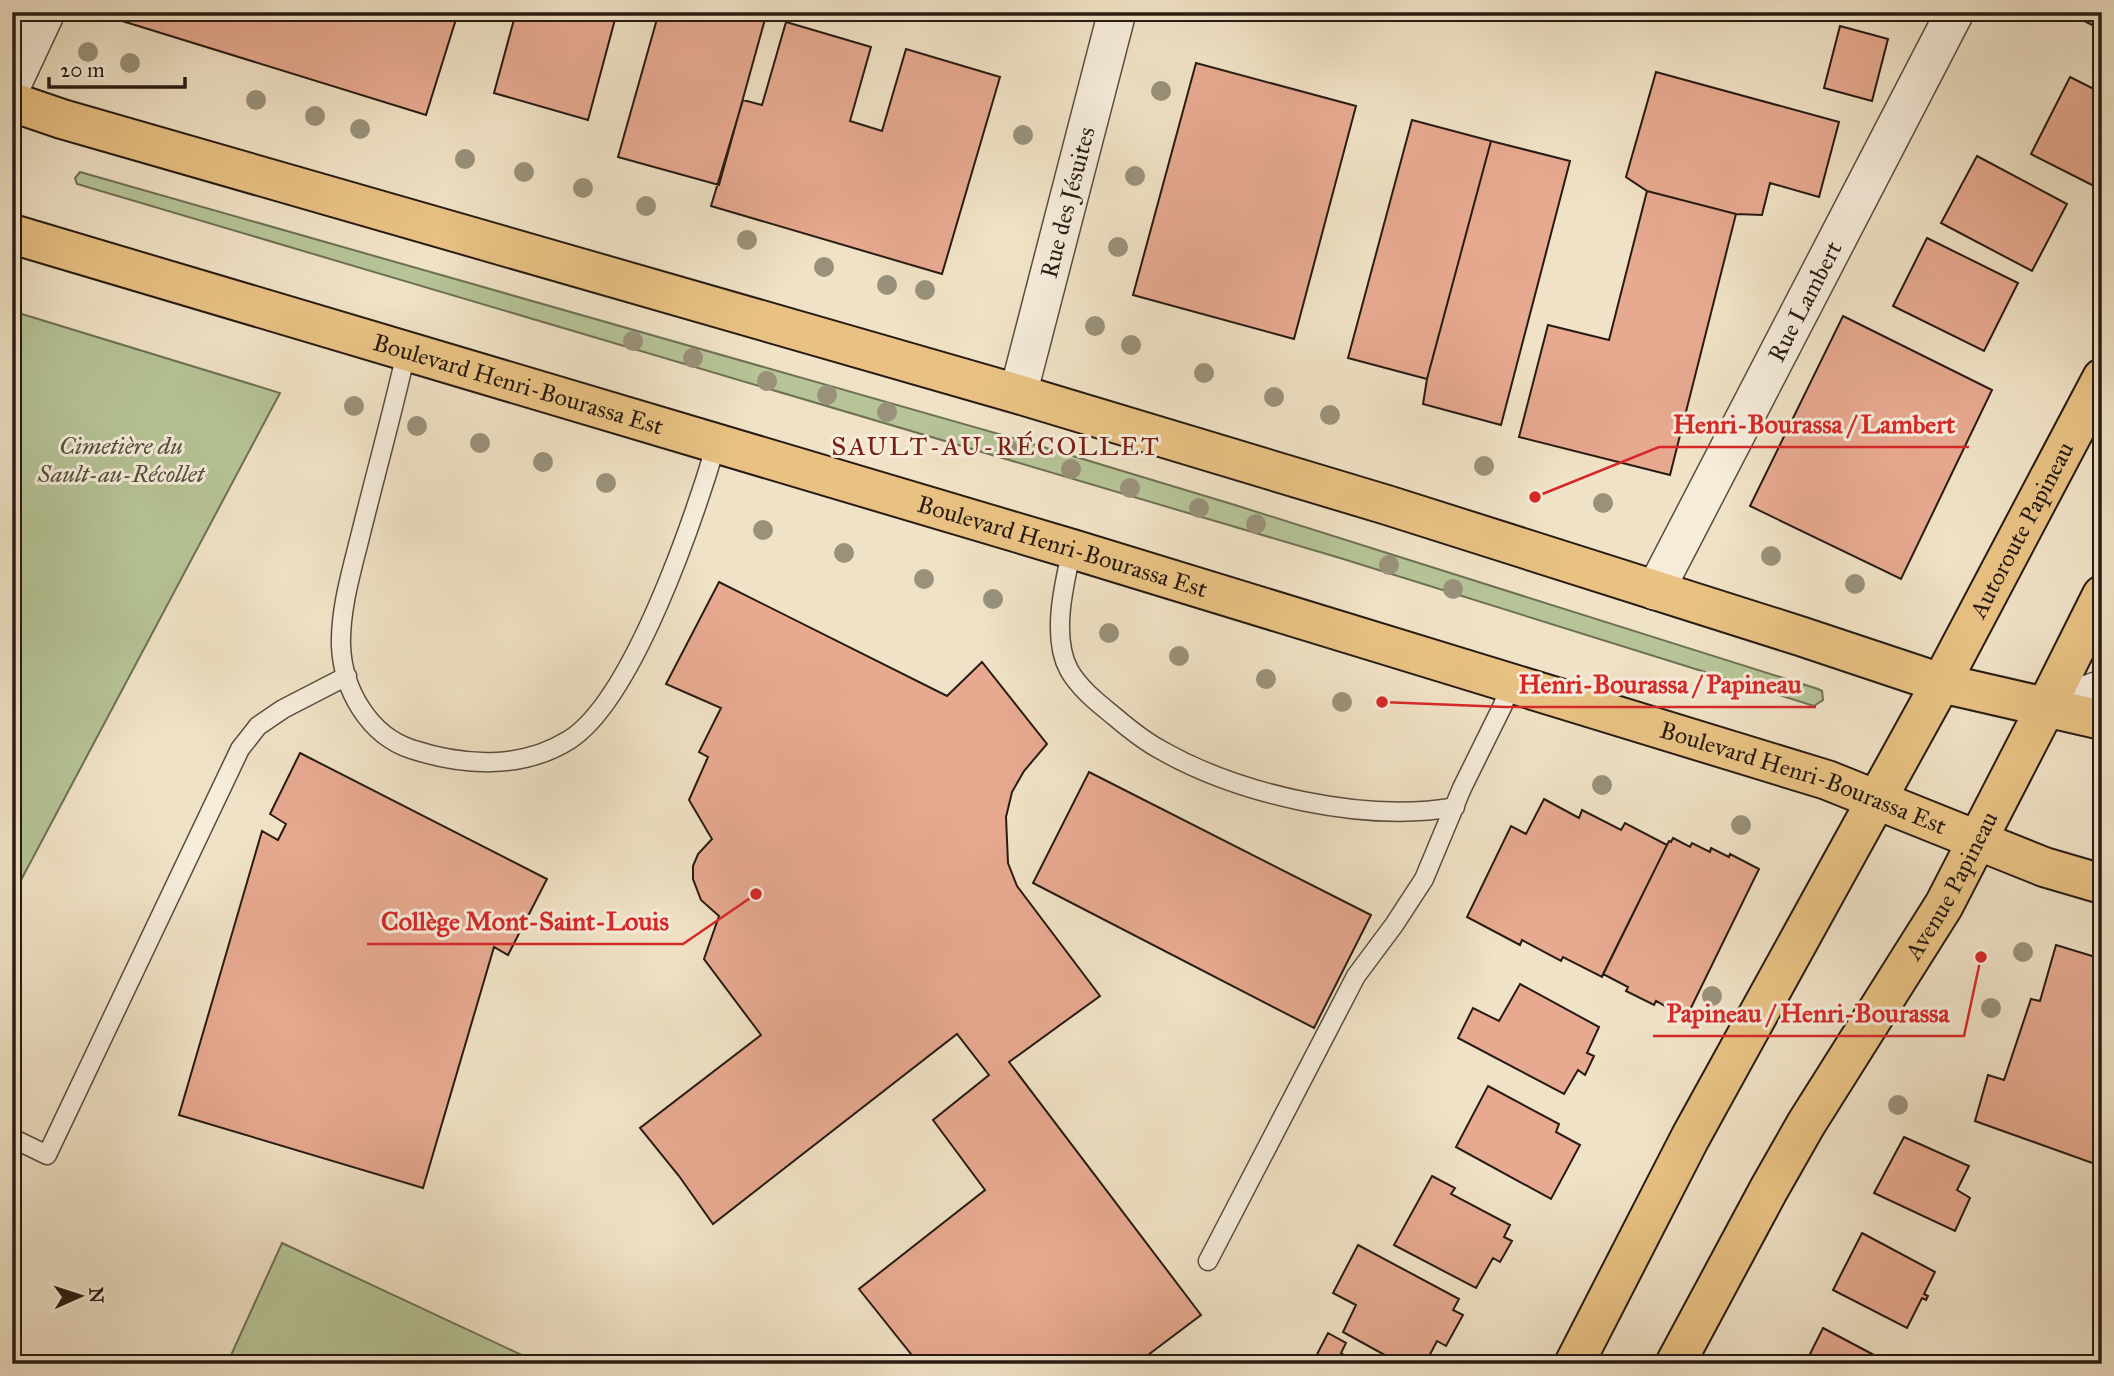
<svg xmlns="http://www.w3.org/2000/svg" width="2114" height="1376" font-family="'IM FELL Great Primer',serif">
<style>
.green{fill:#b6c497;stroke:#6e7055;stroke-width:2}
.building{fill:#e7a990;stroke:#271b13;stroke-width:2}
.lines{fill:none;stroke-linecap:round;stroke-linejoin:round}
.service-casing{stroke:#594d40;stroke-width:21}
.minor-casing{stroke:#594d40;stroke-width:40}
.primary-casing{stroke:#271b13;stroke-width:42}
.motorway-casing{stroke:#271b13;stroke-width:42}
.service{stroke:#f5ecda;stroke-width:18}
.minor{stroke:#f5ecda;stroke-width:37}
.primary{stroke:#e8c183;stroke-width:38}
.motorway{stroke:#e8c183;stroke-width:38}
.tree{fill:#99917a}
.labels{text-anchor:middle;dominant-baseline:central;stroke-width:6;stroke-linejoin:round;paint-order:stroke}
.street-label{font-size:24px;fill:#271b13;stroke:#f5ecda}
.park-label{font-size:24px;font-style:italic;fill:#524e3b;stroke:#f5ecda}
.neighbourhood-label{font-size:26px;letter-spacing:2px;fill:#7a1f14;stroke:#f5ecda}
.leader{fill:none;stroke:#d62828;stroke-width:2.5}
.callout-dot{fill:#d62828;stroke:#f5ecda;stroke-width:2.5}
.callout-label{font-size:26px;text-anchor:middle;font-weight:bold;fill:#d62828;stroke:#f5ecda;stroke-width:6;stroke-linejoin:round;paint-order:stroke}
</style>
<rect width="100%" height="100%" fill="#f0e2c6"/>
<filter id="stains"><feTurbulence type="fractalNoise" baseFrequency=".00286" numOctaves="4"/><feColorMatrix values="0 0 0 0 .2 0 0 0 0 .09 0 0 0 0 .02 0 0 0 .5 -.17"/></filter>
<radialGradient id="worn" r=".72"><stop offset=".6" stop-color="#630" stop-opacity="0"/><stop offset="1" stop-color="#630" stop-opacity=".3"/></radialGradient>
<path class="green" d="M80,172l950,271 205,62 583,184 4,2 1,9 -9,6 -474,-148 -1263,-374 -2,-6z
M12,311l268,82 -268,504z
M282,1243l259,121h-314z"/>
<path class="building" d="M93,12h352l12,4 -31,99z
M516,12h101l-29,108 -94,-27z
M767,12l-48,173 -101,-28 39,-138 -21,-7z
M2067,12h35v18z
M786,22l85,25 -21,74 32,10 24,-82 94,28 -58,197 -231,-68 32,-106 19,5z
M1840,26l48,13 -16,62 -48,-13z
M1196,63l160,43 -62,233 -161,-44z
M1656,72l183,50 -20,75 -49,-14 -8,32 -26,-1 -89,-23 -21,-14z
M2070,77l32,16v97l-71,-36z
M1412,120l79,21 -64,238 -79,-21z
M1491,141l79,20 -69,264 -78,-21 4,-25z
M1977,156l90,48 -35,67 -91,-48z
M1647,191l89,23 -66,261 -151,-38 29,-112 61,15z
M1927,238l91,45 -34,68 -91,-45z
M1843,316l149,74 -91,189 -151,-73z
M719,582l228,114 35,-34 65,82 -23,27 -12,21 -6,25 2,46 9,23 83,110 -91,66 192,253 -65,49h-217l-60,-75 126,-99 -52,-70 56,-45 -32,-41 -244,190 -34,-48 -39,-48 121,-93 -57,-76 15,-43 -18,-16 -8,-21v-13l5,-12 14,-15 -23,-39 19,-43 -9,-5 22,-44 -55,-24z
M300,753l247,126 -39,76 -14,-8 -71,241 -244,-73 83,-284 16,9 8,-16 -16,-10z
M1089,772l282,143 -57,113 -281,-145z
M1544,799l35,19 3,-8 39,20 4,-7 42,22 -65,132 -39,-20 -2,4 -39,-21 -2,5 -53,-28 44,-91 15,8z
M1673,838l17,9 2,-4 18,9 1,-4 18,9 1,-3 29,15 -73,149 -30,-17 -2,4 -28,-14 2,-4 -25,-13 66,-133 2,1z
M2056,945l46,14v181l-7,24 -120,-43 13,-46 16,5 27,-81 9,2z
M1520,984l79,43 -12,26 7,3 -9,19 -7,-5 -14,24 -106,-56 15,-30 26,13z
M1488,1086l71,38 -3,8 24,13 -29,54 -95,-52z
M1904,1137l65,29 -12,24 13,8 -15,33 -81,-38z
M1432,1176l23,12 -4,6 59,31 -6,12 8,4 -12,21 -7,-4 -17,30 -82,-43z
M1862,1233l73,39 -11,22 4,2 -2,4 -4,-2 -15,30 -74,-38z
M1358,1245l101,54 -6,11 10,5 -17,31 -9,-5 -12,23h-24l-58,-32 13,-27 -23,-12z
M1823,1328l68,36h-86z
M1328,1333l18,10 -5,10 19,11h-48z"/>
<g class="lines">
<g class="service-casing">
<path id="service" d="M406,353c-14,62 -31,123 -46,184 -9,36 -20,73 -19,109 2,44 28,89 70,103 52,17 110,21 158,-9 64,-40 125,-222 147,-295
M1072,549c-8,35 -21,88 -3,121 10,18 29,33 45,46 14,12 30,25 47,34 79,45 204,73 294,57
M12,1138l35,17 193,-406 18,-23 25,-17 64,-33
M1208,1261l148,-285 38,-51 30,-46 38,-91 41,-83 7,-22"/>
</g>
<g class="minor-casing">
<g id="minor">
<path d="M12,85l34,-73"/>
<path id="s1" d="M1018,394l99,-382"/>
<path id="s2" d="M1655,591l300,-579"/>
<path d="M2045,709l57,-20"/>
</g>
</g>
<g class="primary-casing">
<g id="primary">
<path d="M12,102l50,17 956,275 369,111 413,131 141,47 161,37"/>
<path id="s3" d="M12,234l1060,315 755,231 217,87 58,17"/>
<path d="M1574,1364l116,-226 251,-455"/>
<path id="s4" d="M1675,1364l94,-175 37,-65 138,-219 101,-196"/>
</g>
</g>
<g class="motorway-casing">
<g id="motorway">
<path id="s5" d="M1941,683l161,-305"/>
<path d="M2045,709l57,-114"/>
</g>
</g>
<use href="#service" class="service"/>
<use href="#minor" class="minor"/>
<use href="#primary" class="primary"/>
<use href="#motorway" class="motorway"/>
</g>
<g class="tree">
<circle cx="88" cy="52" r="10"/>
<circle cx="130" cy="63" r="10"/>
<circle cx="1161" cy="91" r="10"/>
<circle cx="256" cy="100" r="10"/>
<circle cx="315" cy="116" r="10"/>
<circle cx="360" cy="129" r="10"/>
<circle cx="1023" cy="135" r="10"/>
<circle cx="465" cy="159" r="10"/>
<circle cx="524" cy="172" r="10"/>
<circle cx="1135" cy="176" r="10"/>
<circle cx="583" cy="188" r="10"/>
<circle cx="646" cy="206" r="10"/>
<circle cx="747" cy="240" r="10"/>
<circle cx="1118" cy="247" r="10"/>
<circle cx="824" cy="267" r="10"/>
<circle cx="887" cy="285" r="10"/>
<circle cx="925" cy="290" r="10"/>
<circle cx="1095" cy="326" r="10"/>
<circle cx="633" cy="341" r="10"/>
<circle cx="1131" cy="345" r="10"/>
<circle cx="693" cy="358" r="10"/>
<circle cx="1204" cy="373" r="10"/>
<circle cx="767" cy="381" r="10"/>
<circle cx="827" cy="395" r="10"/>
<circle cx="1274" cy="397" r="10"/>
<circle cx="354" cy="406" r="10"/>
<circle cx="887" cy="412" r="10"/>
<circle cx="1330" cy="415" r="10"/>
<circle cx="417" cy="426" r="10"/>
<circle cx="480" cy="443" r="10"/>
<circle cx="1008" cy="449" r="10"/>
<circle cx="543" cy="462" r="10"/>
<circle cx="1484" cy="466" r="10"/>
<circle cx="1071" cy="469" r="10"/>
<circle cx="606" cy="483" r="10"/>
<circle cx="1130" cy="488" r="10"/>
<circle cx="1603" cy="503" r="10"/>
<circle cx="1199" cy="508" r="10"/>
<circle cx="1256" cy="524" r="10"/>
<circle cx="763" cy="530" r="10"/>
<circle cx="844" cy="553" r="10"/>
<circle cx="1771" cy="556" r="10"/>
<circle cx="1389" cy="565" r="10"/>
<circle cx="924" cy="579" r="10"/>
<circle cx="1855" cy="584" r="10"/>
<circle cx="1453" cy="589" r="10"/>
<circle cx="993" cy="599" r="10"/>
<circle cx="1109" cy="633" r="10"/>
<circle cx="1179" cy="656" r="10"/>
<circle cx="1266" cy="679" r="10"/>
<circle cx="1342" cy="702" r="10"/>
<circle cx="1602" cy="785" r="10"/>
<circle cx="1741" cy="825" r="10"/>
<circle cx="2023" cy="952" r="10"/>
<circle cx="1712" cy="996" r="10"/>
<circle cx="1991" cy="1008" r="10"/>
<circle cx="1898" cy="1105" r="10"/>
</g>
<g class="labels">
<g class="street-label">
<text stroke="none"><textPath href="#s1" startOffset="198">Rue des Jésuites</textPath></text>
<text stroke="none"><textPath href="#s2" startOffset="326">Rue Lambert</textPath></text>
<text stroke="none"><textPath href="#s3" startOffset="528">Boulevard Henri-Bourassa Est</textPath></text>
<text stroke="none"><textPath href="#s5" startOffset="173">Autoroute Papineau</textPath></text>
<text stroke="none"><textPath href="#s3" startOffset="1096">Boulevard Henri-Bourassa Est</textPath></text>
<text stroke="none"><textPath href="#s3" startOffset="1872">Boulevard Henri-Bourassa Est</textPath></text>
<text stroke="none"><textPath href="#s4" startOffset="553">Avenue Papineau</textPath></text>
</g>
<g class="park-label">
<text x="121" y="446">Cimetière du<tspan x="121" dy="28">Sault-au-Récollet</tspan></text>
</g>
<g class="neighbourhood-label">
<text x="996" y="446">SAULT-AU-RÉCOLLET</text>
</g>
</g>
<path class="leader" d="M1535 497L1659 447H1969M1382 702L1505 707H1816M756 894L683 944H367M1981 957L1964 1036H1653"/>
<g class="callout-dot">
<circle cx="1535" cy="497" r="7"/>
<circle cx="1382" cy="702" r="7"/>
<circle cx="756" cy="894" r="7"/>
<circle cx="1981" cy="957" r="7"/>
</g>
<g class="callout-label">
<text x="1814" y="433">Henri-Bourassa / Lambert</text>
<text x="1660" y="693">Henri-Bourassa / Papineau</text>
<text x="525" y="930">Collège Mont-Saint-Louis</text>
<text x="1808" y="1022">Papineau / Henri-Bourassa</text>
</g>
<rect width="2114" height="1376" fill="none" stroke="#f0e2c6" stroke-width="42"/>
<rect x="14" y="14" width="2086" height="1348" fill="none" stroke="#271b13" stroke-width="3.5"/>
<rect x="21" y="21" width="2072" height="1334" fill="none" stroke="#271b13" stroke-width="2"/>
<g transform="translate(80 1296) rotate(87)" stroke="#f5ecda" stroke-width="5" paint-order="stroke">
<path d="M0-5L12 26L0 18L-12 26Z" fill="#271b13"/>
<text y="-10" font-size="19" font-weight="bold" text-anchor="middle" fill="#271b13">N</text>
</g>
<path d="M49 77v10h136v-10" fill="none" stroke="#271b13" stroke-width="3.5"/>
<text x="60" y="77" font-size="21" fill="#271b13" stroke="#f5ecda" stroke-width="5" paint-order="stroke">20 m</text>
<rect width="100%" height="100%" filter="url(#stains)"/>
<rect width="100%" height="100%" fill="url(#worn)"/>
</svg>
